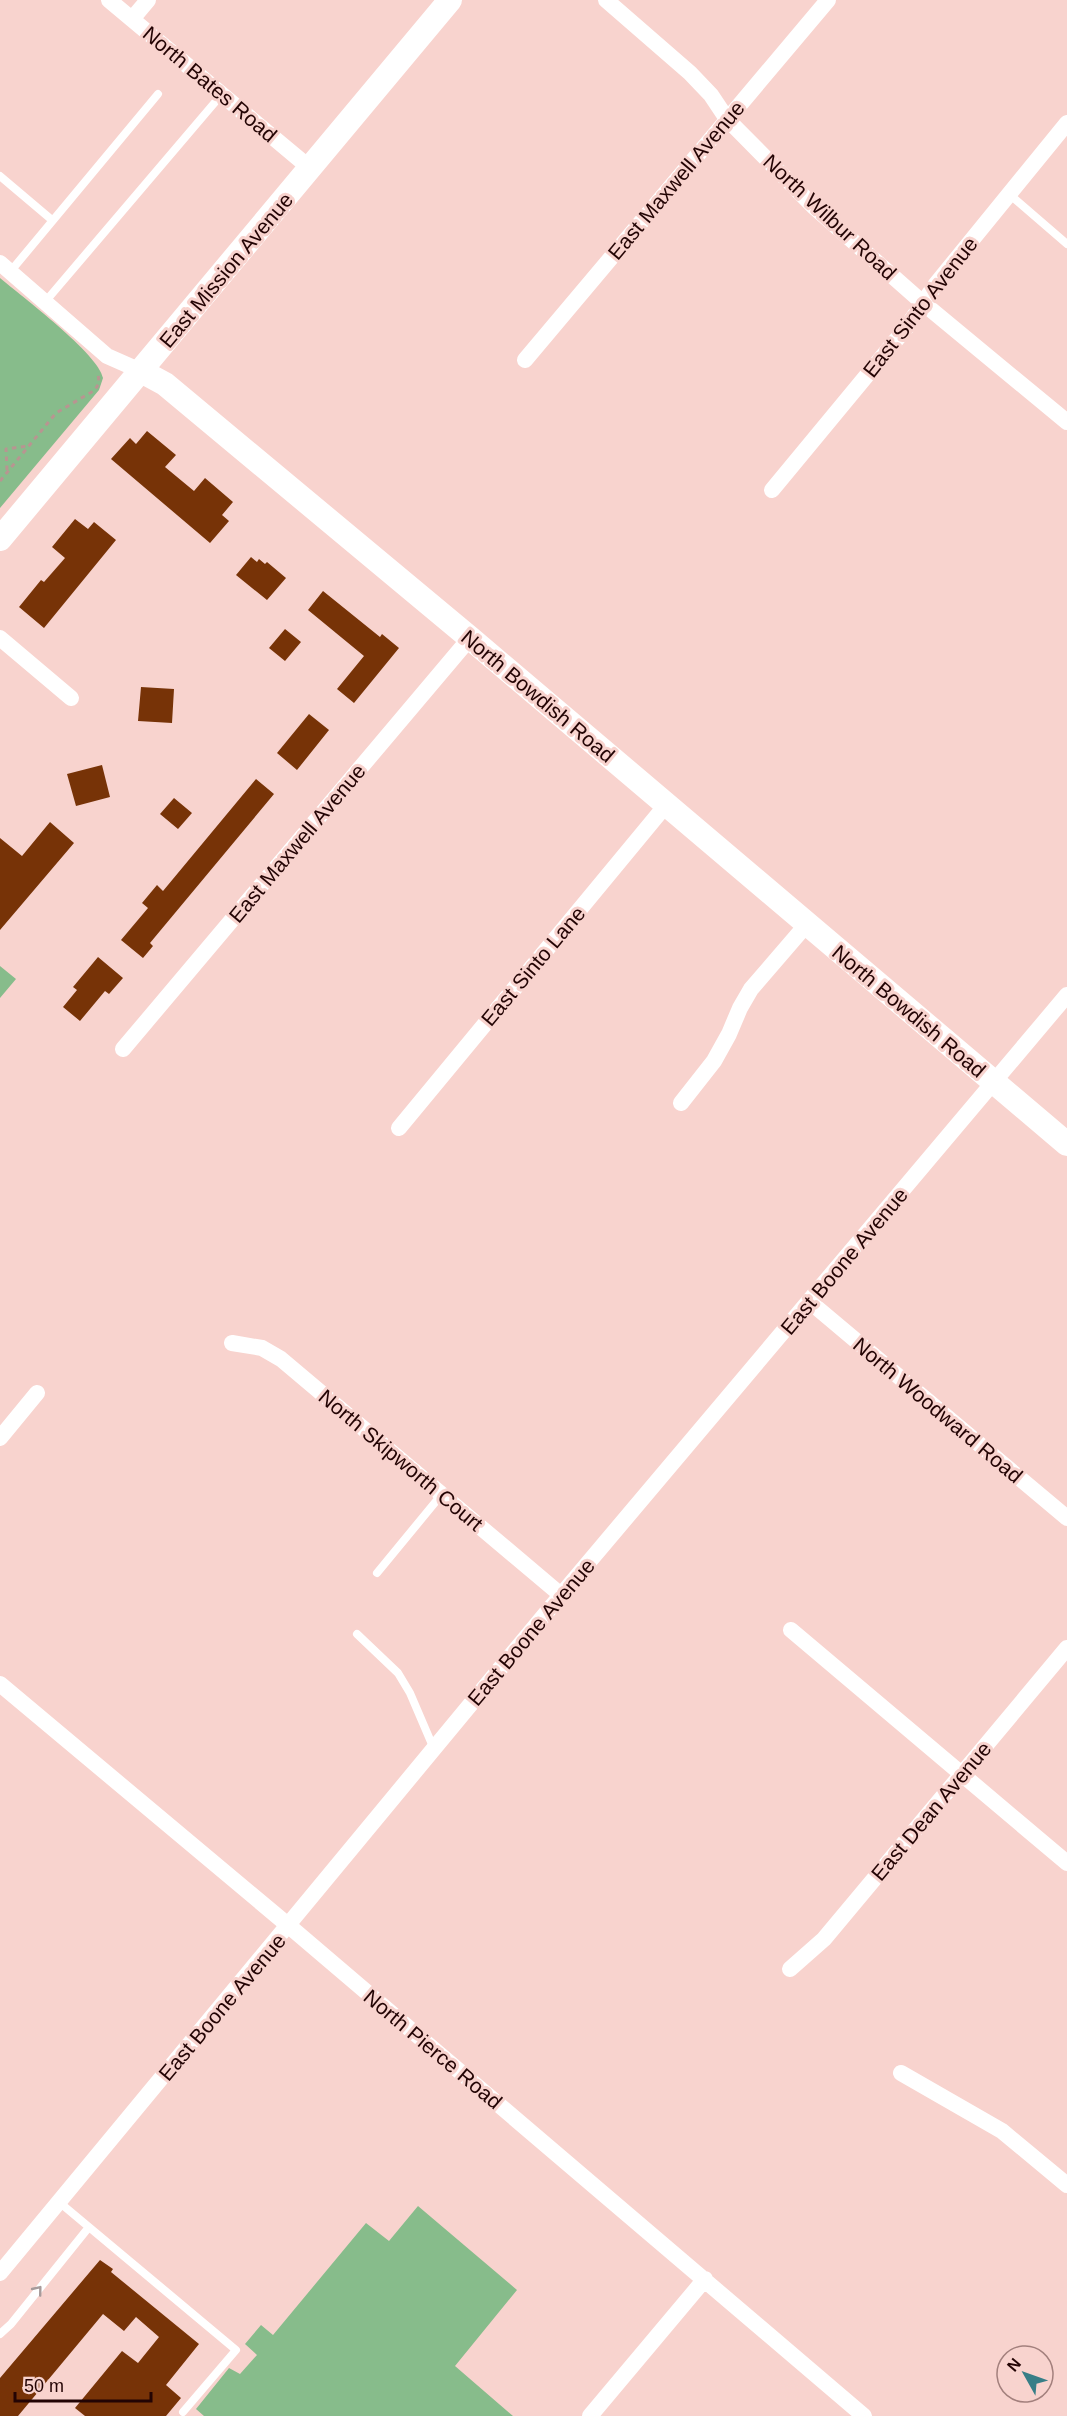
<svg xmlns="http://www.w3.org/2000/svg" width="1067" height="2416" font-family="Helvetica,sans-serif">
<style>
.green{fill:#87bc8b}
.building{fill:#773307}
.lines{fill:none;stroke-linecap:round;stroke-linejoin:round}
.path{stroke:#b89591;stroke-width:3;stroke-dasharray:4.5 4.5;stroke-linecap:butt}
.lane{stroke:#fff;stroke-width:8}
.street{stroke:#fff;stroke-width:16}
.secondary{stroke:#fff;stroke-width:24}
.oneway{stroke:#a79b9b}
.labels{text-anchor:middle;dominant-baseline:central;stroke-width:6;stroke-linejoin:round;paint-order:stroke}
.street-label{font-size:21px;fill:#230404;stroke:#f8d3ce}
</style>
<rect width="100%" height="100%" fill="#f8d3ce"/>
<path class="green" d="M0,278c21,18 99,76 103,100l-4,12 -99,118z
M0,966l16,13 -16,19z
M418,2206l99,84 -62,76 58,50h-309l-8,-7 33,-41 11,6 17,-19 -12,-11 16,-19 12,10 93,-112 23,18z"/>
<path class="building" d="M147,431l29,24 -11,12 29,24 11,-13 28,24 -11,13 7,6 -19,22 -99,-84 19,-21 6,6z
M75,519l13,10 6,-7 22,18 -72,88 -25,-21 22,-27 3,2 21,-24 -13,-11z
M251,557l6,5 2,-3 6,5 2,-2 19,16 -19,22 -31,-25z
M323,591l57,46 2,-3 17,14 -45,55 -17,-14 27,-33 -56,-46z
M285,629l16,13 -16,19 -16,-13z
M141,687l33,2 -2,34 -34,-2z
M309,714l20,16 -32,40 -20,-17z
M102,765l8,32 -34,9 -9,-32z
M256,779l18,15 -124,149 3,3 -10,12 -22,-18 27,-32 -6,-5 15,-18 6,6z
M174,798l18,15 -14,16 -18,-15z
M50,822l24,21 -74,87v-92l22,18z
M98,957l25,21 -14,16 -4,-3 -25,30 -17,-14 14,-17 -4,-3z
M100,2260l13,9 -2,3 88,72 -33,41 15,13 -15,18h-81l-10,-8 47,-57 16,12 21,-26 -23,-20 -12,14 -21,-17 -85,102h-18v-38z"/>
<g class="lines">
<path class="path" d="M7,470l-1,-21 22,-3
M0,481l56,-68 39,-23 4,-7 -1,-11"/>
<path class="lane" d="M0,176l52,44
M1009,194l58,50
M10,272l148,-178
M45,302l177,-208
M377,1573l65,-79
M357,1634l41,39 12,20 24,56
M59,2202l177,148 -53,62
M0,2334l11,-10 78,-97"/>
<path class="street" d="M109,0l202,169
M606,0l84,73 21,22 16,24 86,87 110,97 144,119
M132,19l16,-19
M0,263l107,93 34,15
M525,360l303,-360
M772,490l134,-162 30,-44 131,-161
M0,638l71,60
M123,1049l347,-411
M681,1103l33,-42 15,-27 11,-26 11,-19 56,-65
M399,1128l267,-323
M810,1302l257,216
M232,1343l30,5 19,11 280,236
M0,1438l37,-45
M791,1630l276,233
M0,1684l289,242 575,490
M790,1969l34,-30 243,-291
M901,2073l101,58 65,54
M0,2273l561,-678 506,-600
M590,2416l115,-137"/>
<path class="secondary" d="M141,371l24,13 305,254 597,506
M0,539l450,-539"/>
</g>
<defs><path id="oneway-chevron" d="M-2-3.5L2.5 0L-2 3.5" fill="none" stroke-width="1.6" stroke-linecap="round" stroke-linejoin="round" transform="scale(1.5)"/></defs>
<use class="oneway" href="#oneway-chevron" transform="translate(38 2290) rotate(-51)"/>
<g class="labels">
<g class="street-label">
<text transform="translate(210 84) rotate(40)">North Bates Road</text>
<text transform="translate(676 180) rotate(-50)">East Maxwell Avenue</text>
<text transform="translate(830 217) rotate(43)">North Wilbur Road</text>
<text transform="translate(226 270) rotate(-50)">East Mission Avenue</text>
<text transform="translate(920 307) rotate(-52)">East Sinto Avenue</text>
<text transform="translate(538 696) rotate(40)">North Bowdish Road</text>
<text transform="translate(297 843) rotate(-50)">East Maxwell Avenue</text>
<text transform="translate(533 966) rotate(-50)">East Sinto Lane</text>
<text transform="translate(909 1011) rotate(40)">North Bowdish Road</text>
<text transform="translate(844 1261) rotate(-50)">East Boone Avenue</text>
<text transform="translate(938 1410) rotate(40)">North Woodward Road</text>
<text transform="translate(401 1460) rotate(40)">North Skipworth Court</text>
<text transform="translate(531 1632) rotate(-50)">East Boone Avenue</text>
<text transform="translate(931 1811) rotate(-50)">East Dean Avenue</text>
<text transform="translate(222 2007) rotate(-50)">East Boone Avenue</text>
<text transform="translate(433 2049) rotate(40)">North Pierce Road</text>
</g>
</g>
<g transform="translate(1025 2374) rotate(310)"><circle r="28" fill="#f8d3ce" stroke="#a3807d" stroke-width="1.5"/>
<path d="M0-4.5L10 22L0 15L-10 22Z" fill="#377e87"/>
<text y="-9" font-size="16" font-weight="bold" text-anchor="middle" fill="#230404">N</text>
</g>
<path d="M15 2392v9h136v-9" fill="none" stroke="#230404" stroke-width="3"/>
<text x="24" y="2392" font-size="18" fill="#230404" stroke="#f8d3ce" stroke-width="4.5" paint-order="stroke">50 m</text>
</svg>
